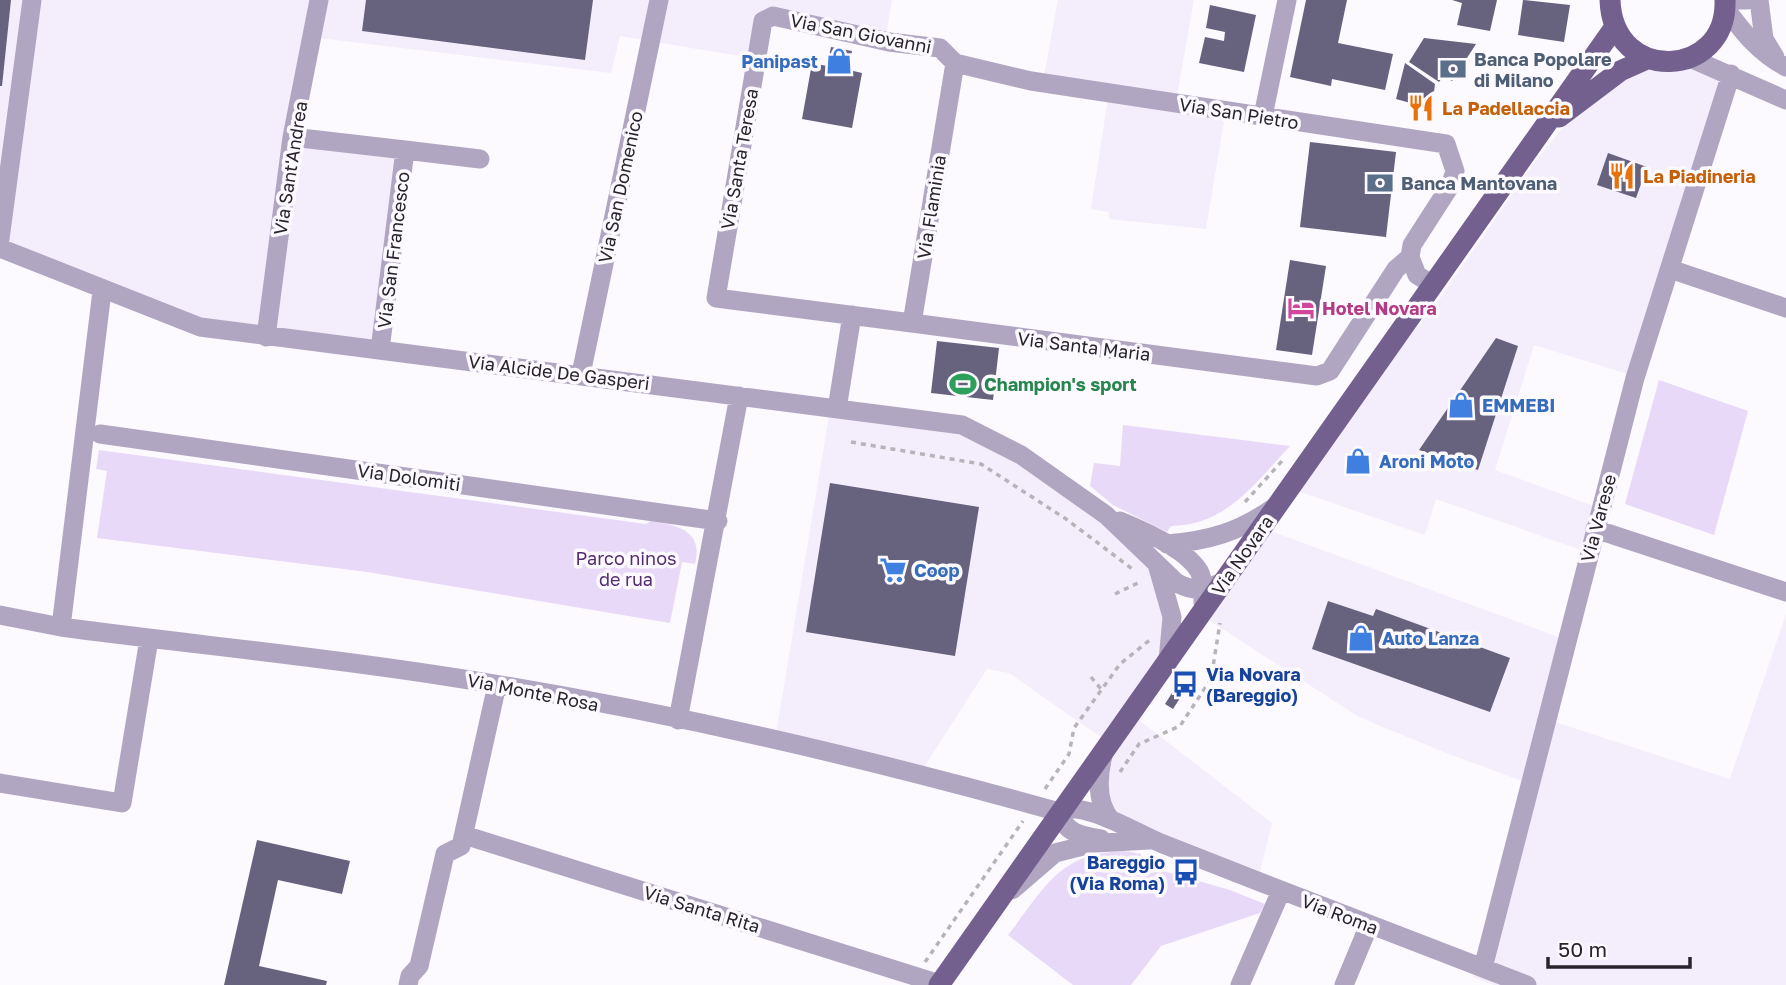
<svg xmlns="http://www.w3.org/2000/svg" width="1786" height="985" font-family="'Golos Text',sans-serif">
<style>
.built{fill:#f4edfb}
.green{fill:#e9d9f8}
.building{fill:#67627d}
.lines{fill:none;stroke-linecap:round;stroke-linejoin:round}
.path{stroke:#b6b3ba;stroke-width:3.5;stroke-dasharray:5 5;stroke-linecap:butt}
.minor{stroke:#b0a6c1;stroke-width:19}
.major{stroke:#73608f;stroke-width:21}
.labels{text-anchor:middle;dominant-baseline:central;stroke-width:7;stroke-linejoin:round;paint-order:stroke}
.street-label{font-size:18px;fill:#28232d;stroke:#fcf9ff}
.service-label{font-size:18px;font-weight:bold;fill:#4e5e75;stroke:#fcf9ff;text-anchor:start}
.shop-label{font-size:18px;font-weight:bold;fill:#366cbe;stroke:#fcf9ff;text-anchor:start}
.food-label{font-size:18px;font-weight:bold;fill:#c56008;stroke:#fcf9ff;text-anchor:start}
.hotel-label{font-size:18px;font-weight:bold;fill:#b23c85;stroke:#fcf9ff;text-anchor:start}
.leisure-label{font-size:18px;font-weight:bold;fill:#27864d;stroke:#fcf9ff;text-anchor:start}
.park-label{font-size:18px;fill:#542c72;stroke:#fcf9ff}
.transit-label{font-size:18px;font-weight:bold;fill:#164399;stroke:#fcf9ff;text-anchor:start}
</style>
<rect width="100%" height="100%" fill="#fcf9ff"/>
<path class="built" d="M0,0h892l-7,42 -126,-28 -8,44 -131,-22 -9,37 -292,-35 -19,92 115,14 -30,214 -183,-22 -202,-80z
M1058,0h136l-17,95 50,8 -21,126 -97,-10v-7l-18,-3 19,-124 -66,-10z
M1689,63l35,14 -93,298 -97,-30 -39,125 101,37 -12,44 -148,-52 -11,36 -130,-45 67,-96 71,-86 97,-139 47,-60 69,-45z
M829,416l131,16 56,29 87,59 49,44 13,34 -1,63 -59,79 -96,-67 -22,-4 -65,101 -146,-36z
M1268,530l293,108 -21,79 190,62 56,-165v371h-292l-21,-8 52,-195 -79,-29 -87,-36 -152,-98z
M1135,717l137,106 -12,49 -103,-37 -43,-22 -6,-16 -1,-26 5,-21z"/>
<path class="green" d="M1659,380l89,31 -34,124 -89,-31z
M1123,425l167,21c-36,38 -63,79 -119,80l-4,6 -54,-27 -23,-19 4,-23 26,3z
M99,450l547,74 5,-3c25,4 53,9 44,43l-13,-2 -12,61 -303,-51 -270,-34 10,-67 -11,-2z
M1125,851l16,3 -2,10 91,26 35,14 -5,9 -99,33 -30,39h-58l-65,-50c38,-48 50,-82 117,-84z"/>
<path class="building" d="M0,0h11l-9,86h-2z
M366,0h227l-8,60 -223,-29z
M1306,0h41l-9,43 55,11 -8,36 -53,-11 -1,7 -41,-9z
M1452,0h45l-7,31 -33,-6 5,-22z
M1523,0l47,5 -6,37 -46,-7z
M1210,5l46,10 -12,57 -45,-9 6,-26 19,4 1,-9 -19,-4z
M1424,38l52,6 -24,37 -8,-6 -5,7 -30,-20z
M831,47l21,4 -3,19 13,3 -10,55 -50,-9 10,-56 15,3z
M1405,63l30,21 -1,8 -20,12 -18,-5z
M1310,142l86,10 -10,85 -86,-10z
M1608,153l39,14 -11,31 -39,-13z
M1290,260l36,6 -14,89 -36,-5z
M1496,338l22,8 -40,124 -59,-20z
M937,341l62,7 -6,52 -62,-7z
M830,483l149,24 -24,149 -149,-24z
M1328,601l45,15 3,-7 134,49 -20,54 -178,-63z
M1172,693l8,5 -7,11 -8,-5z
M257,840l93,21 -8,33 -64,-14 -19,86 68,15 -1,4h-102z"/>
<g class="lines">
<path class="path" d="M851,442l130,22 85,55 69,52
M1245,502l37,-41
M1115,594l27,-13
M1091,677l10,12
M1120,772l19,-28 41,-18 31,-47 9,-56
M1045,789l24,-35 5,-26 46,-64 31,-25
M925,962l98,-141"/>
<path class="minor" d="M1735,0h12
M1759,0l5,39 11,18
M1725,8c18,24 34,45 61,59
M1690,58l96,42
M1263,116l24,-116
M292,137l113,13 -25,200
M405,150l75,9
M0,239l32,-239
M0,248l200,79 762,98 59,30 85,60 71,68c19,10 28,7 47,-2
M1410,257l7,18 16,10
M1670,269l116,39
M912,323l43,-260 76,18 415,63 9,27 -5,15 -38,59 -2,12 -14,12 -66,102 -13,5 -405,-53 -196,-25 47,-277 10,-5 116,26 51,6 15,15
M266,337l26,-200 27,-137
M581,374l78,-374
M837,409l15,-94
M100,434l618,87
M1120,521c22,9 67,29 79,50 5,9 4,23 4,32
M1595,529l191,63
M1167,544c41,-3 72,-12 106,-36
M1158,568l14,49 -4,44
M0,615l61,12c127,17 256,29 383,49 205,31 415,80 615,136
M61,627l41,-336
M678,720l61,-324
M1104,752c-6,22 -9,49 7,68
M0,783l122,20 27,-164
M1059,812c22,-14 80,23 104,32 121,48 243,94 364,141
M1059,812c5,21 23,24 42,27
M464,835l476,149
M1012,890l43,-37 40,-10 54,-3
M1483,968l152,-590 96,-304
M408,985l2,-9 9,-10 26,-112 16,-8 36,-161
M1240,985l41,-94
M1344,985l25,-60"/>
<path class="major" d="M1610,0c3,85 118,79 115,0
M1559,117l61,-46 27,-12
M939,985l675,-957"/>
</g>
<defs>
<g id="shop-bare" transform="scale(2.1)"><path d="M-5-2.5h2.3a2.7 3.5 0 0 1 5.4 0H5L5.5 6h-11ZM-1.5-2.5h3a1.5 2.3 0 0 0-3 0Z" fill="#3f7fe0" stroke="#fcf9ff" stroke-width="2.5" paint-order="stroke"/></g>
<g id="bank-bare" transform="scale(2.1)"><path d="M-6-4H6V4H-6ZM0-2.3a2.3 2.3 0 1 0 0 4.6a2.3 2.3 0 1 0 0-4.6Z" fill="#5c6f8a" stroke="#fcf9ff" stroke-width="2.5" paint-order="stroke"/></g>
<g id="restaurant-bare" transform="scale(2.1)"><path d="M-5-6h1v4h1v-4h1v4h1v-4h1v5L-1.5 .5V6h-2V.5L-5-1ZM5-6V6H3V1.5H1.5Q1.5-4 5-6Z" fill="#e8710a" stroke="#fcf9ff" stroke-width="2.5" paint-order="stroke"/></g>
<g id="hotel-bare" transform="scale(2.1)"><path d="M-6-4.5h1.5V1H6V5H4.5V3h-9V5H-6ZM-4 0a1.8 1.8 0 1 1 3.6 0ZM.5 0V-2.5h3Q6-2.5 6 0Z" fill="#d1479c" stroke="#fcf9ff" stroke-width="2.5" paint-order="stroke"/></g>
<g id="stadium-bare" transform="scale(2.1)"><path d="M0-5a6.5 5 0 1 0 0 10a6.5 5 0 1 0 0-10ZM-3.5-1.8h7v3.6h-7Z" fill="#2e9e5b" stroke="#fcf9ff" stroke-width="2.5" paint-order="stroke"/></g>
<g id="supermarket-bare" transform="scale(2.1)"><path d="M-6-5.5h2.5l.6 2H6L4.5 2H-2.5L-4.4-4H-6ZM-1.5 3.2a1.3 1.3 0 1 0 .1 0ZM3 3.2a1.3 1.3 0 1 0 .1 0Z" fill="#3f7fe0" stroke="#fcf9ff" stroke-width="2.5" paint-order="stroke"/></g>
<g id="bus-bare" transform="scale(2.1)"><path d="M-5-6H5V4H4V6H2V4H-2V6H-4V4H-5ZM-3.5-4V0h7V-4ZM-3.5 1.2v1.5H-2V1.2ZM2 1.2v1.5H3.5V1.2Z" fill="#1a4fb4" stroke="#fcf9ff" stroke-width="2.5" paint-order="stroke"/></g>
</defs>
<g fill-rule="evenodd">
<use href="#shop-bare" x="839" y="61"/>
<use href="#bank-bare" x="1453" y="69"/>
<use href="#restaurant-bare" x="1421" y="108"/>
<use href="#restaurant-bare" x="1622" y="176"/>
<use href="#bank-bare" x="1380" y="183"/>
<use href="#hotel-bare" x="1301" y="308"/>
<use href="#stadium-bare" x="963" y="384"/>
<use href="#shop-bare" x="1461" y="405"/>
<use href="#shop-bare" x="1358" y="461"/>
<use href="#supermarket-bare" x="893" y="570"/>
<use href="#shop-bare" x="1361" y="638"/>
<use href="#bus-bare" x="1185" y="684"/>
<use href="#bus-bare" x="1186" y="872"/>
</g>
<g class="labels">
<g class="street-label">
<text transform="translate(861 33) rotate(11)">Via San Giovanni</text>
<text transform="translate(1239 113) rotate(9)">Via San Pietro</text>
<text transform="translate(739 159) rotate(-80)">Via Santa Teresa</text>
<text transform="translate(290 168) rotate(-81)">Via Sant'Andrea</text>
<text transform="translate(620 187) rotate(-78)">Via San Domenico</text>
<text transform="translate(931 207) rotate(-81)">Via Flaminia</text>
<text transform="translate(393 250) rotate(-83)">Via San Francesco</text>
<text transform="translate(1084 346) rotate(7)">Via Santa Maria</text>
<text transform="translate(559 372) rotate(7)">Via Alcide De Gasperi</text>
<text transform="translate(409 477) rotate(8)">Via Dolomiti</text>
<text transform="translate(1598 518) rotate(-75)">Via Varese</text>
<text transform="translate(1242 555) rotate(-55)">Via Novara</text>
<text transform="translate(533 692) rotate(11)">Via Monte Rosa</text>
<text transform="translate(702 909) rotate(17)">Via Santa Rita</text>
<text transform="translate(1340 914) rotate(21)">Via Roma</text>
</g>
<g class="service-label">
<text x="1474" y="59">Banca Popolare<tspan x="1474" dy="21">di Milano</tspan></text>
<text x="1401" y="183">Banca Mantovana</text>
</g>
<g class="shop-label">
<text x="818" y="61" text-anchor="end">Panipast</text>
<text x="1482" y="405">EMMEBI</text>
<text x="1379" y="461">Aroni Moto</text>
<text x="914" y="570">Coop</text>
<text x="1382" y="638">Auto Lanza</text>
</g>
<g class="food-label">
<text x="1442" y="108">La Padellaccia</text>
<text x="1643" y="176">La Piadineria</text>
</g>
<g class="hotel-label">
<text x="1322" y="308">Hotel Novara</text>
</g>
<g class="leisure-label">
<text x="984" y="384">Champion's sport</text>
</g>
<g class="park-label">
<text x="626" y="558">Parco ninos<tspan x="626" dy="21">de rua</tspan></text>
</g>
<g class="transit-label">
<text x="1206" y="674">Via Novara<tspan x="1206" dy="21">(Bareggio)</tspan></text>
<text x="1165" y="862" text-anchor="end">Bareggio<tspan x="1165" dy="21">(Via Roma)</tspan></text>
</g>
</g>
<path d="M1548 957v10h142v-10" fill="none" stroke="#28232d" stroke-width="3.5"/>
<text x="1558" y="957" font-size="21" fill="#28232d" stroke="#fcf9ff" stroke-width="5" paint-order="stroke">50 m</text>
</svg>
